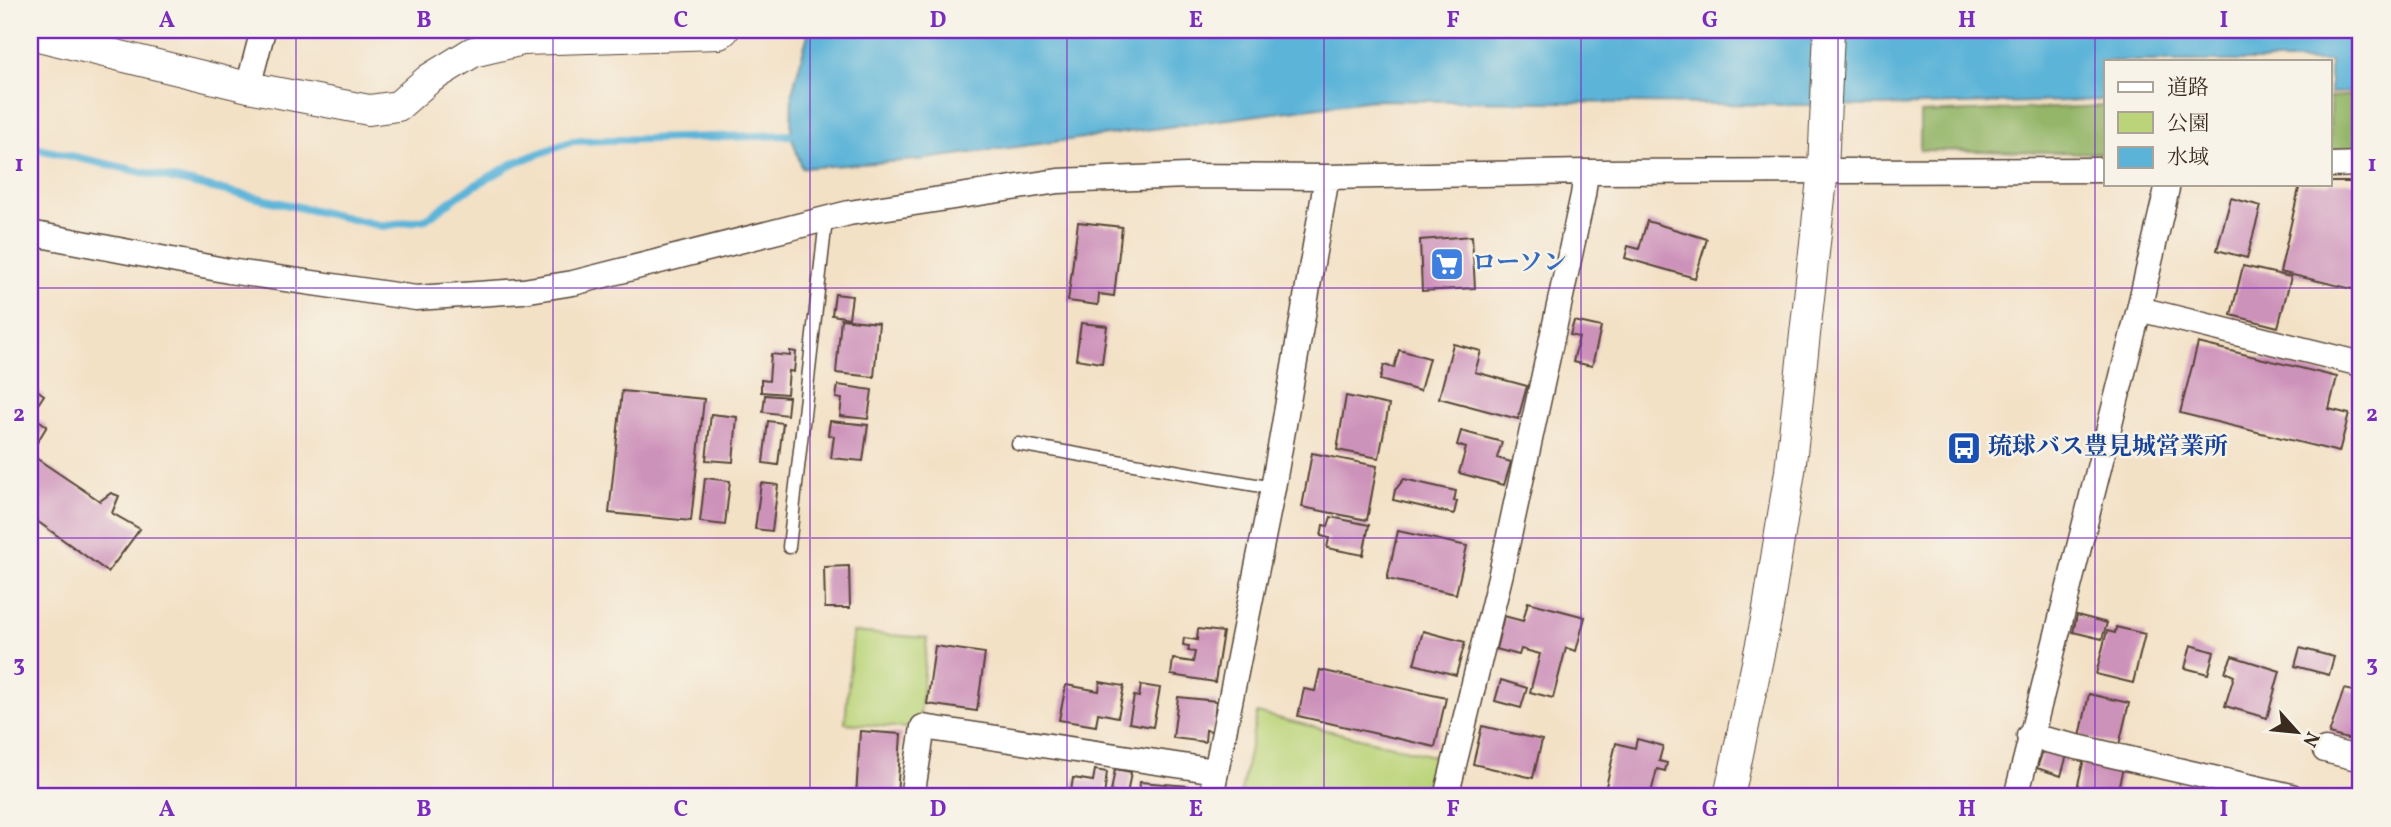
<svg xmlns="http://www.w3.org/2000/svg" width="2391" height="827" font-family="Vollkorn,'Noto Serif JP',serif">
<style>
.green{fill:#bbd479;stroke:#7b7f4c;stroke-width:2}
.forest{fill:#94b669;stroke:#687044;stroke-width:2}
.water{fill:#5bb4d8;stroke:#4b6f7b;stroke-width:2}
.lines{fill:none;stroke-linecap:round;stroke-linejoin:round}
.stream{stroke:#5bb4d8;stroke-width:8}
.building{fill:#cd92ba}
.service-casing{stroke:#574537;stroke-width:15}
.minor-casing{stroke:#574537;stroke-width:27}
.tertiary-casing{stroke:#574537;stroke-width:32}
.service{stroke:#fff;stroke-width:12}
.minor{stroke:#fff;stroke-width:24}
.tertiary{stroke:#fff;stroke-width:30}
.grid{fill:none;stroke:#7b2cbf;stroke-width:2;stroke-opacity:0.55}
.labels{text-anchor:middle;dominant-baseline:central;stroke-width:5;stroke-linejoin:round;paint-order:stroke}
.shop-label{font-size:24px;font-weight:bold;fill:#366cbe;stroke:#f7f3e8;text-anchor:start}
.transit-label{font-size:24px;font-weight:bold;fill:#164399;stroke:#f7f3e8;text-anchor:start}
.neatline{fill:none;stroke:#7b2cbf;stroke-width:2.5}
.grid-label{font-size:23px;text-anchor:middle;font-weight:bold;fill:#7b2cbf}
</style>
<rect width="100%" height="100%" fill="#f7f3e8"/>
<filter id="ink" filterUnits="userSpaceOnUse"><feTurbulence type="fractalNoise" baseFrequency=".0143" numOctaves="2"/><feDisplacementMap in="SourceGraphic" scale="14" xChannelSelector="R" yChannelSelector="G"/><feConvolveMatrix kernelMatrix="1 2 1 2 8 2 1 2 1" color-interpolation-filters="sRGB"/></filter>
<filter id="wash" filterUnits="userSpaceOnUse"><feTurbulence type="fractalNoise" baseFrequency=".00686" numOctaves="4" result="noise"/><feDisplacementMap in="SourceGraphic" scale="28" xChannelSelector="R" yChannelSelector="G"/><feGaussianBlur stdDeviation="1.57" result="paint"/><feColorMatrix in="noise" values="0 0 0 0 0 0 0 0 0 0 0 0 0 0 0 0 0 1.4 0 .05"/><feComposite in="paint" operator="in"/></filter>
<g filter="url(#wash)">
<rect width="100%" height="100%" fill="#f3e1c6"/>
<path class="green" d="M853,632l74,6 -8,91 -74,-6z
M1257,713l184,45 -10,39h-191z"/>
<path class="forest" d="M2361,95v56l-31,1v-55z
M2106,106v47l-186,-3v-37z"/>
<path class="water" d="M809,30h1552v62l-31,1v-32h-224v39l-222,6 -511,-6 -455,60 -116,8 -11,-33 1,-42z"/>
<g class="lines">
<path class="stream" d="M30,147l353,79 43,-7 36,-26 54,-31 57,-21 218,-6"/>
</g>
<g id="blocks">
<path class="building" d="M2330,182h31v109l-81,-19 20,-88h30z
M2231,198l30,8 -14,52 -30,-8z
M1647,221l60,18 -12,39 -70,-20 3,-12 11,3z
M1078,222l44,5 -8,69 -15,-2 -1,11 -30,-4z
M1472,236l3,52 -53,3 -2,-51z
M2243,266l48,11 -13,50 -47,-12z
M835,294l17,2 -3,22 -17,-3z
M841,319l38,4 -5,54 -38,-4z
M1574,321l27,6 -9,39 -19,-4 6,-25 -9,-2z
M1081,323l26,3 -5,37 -26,-4z
M2198,343l139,34 -8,32 20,5 -10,38 -159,-39z
M1453,344l28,7 -6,21 52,14 -9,33 -79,-21z
M1399,350l30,8 -9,33 -40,-11 4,-15 10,3z
M790,351l6,1 -2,20 -5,-1 -2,23 -26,-2v-12l8,1 2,-27 19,2z
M30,385l14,10 -13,20 16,11 -17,28 70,47 11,-8 8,3 -7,17 28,16 -32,43 -78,-56z
M838,385l34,5 -4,29 -28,-3 2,-17 -6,-1z
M622,391l82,8 -13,122 -82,-8z
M765,395l24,2 -2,18 -24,-3z
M1346,396l43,9 -10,53 -42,-8z
M711,414l26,3 -4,45 -27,-2z
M768,421l15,2 -5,42 -15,-2z
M830,421l38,4 -5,36 -32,-3 3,-22 -6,-1z
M1461,431l41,11 -5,16 14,4 -7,23 -45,-12 7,-25 -9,-3z
M1312,453l65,13 -10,54 -65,-13z
M705,478l25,3 -5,44 -25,-3z
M1404,479l52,12 -2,10h3l-3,13 -61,-14 2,-10z
M761,483l17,2 -6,46 -17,-2z
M1331,517l38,8 -6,30 -36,-7 2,-10 -8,-2 2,-11 5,1z
M1398,531l69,15 -11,48 -69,-15z
M849,566l1,42h-25l-1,-41z
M1528,602l57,15 -9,34 -10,-3 -13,50 -23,-6 10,-38 -19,-5 -2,6 -23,-6 8,-33 19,5z
M2077,615l30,8 -5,16 -29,-7z
M2116,627l29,7 -12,49 -37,-9 11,-43 8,2z
M1198,629l25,3 -8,50 -44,-7 2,-16 20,3 2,-10 -7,-1 1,-5 -6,-1 1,-7 13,2z
M1423,631l42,11 -9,33 -42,-11z
M2191,645l23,7 -6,22 -23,-6z
M935,646l50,7 -8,58 -50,-7z
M2300,648l34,9 -5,18 -34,-9z
M2232,656l48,15 -13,47 -42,-12 9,-30 -9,-4z
M1320,670l126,28 -11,49 -137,-31 6,-27 11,2z
M1501,680l26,8 -6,20 -26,-7z
M1100,682l24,4 -6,31 -20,-4 -2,13 -37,-6 7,-35 33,6z
M1141,685l19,3 -7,39 -24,-4 5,-27 5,1z
M2344,689l17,4v26l-6,22 -26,-7z
M2089,694l40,9 -10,42 -39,-8z
M1178,697l38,4 -3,30 -7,-1 -1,12 -32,-4z
M1482,726l60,14 -9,38 -60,-14z
M860,731l41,3 -4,63h-41z
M1637,739l26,7 -4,15 8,2 -2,8 -8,-2 -7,28 -46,-2 12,-52 19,5z
M2044,748l23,7 -6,21 -24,-8z
M2084,759l39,9 -7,29h-41z
M1115,769l16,3 -4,23 -16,-3z
M1095,770l12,2 -3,25h-34l3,-19 20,3z
M1140,782l48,4 -1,11h-48z
M1469,788l19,5 -1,4h-20z"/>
</g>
</g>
<g filter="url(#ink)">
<use href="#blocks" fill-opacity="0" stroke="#574537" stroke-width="2"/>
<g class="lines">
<g class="service-casing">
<path id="service" d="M1018,444l255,44
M789,547l37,-327"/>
</g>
<g class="minor-casing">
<path id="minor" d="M248,87l15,-57
M2330,165l31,-1
M30,233l199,38 187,27 107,-7 50,-8 276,-70 209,-32 129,-5 140,1 259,-5 520,-2
M2139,309l222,55
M2029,736l262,60
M2325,750l36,9
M912,797l11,-70 293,44
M1211,797l62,-309 54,-311
M1446,797l55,-224 82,-378 3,-23
M2016,797l123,-488 29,-125"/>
</g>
<g class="tertiary-casing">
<path id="tertiary" d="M30,34l218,53 121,23 29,-4 31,-27 44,-27 50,-12 196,-6 5,-4
M1729,797l38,-182 23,-144 33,-301 6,-140"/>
</g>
<use href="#service" class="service"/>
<use href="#minor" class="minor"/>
<use href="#tertiary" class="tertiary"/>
</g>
</g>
<path class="grid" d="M296,30v767M553,30v767M810,30v767M1067,30v767M1324,30v767M1581,30v767M1838,30v767M2095,30v767M30,288h2331M30,538h2331"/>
<defs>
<g id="supermarket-square" transform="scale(1.75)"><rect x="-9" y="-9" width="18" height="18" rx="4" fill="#3f7fe0" stroke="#f7f3e8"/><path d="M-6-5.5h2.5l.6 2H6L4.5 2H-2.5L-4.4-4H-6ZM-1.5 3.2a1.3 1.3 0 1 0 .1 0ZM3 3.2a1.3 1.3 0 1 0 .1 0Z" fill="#fff"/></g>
<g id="bus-square" transform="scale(1.75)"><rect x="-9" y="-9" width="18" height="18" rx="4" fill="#1a4fb4" stroke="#f7f3e8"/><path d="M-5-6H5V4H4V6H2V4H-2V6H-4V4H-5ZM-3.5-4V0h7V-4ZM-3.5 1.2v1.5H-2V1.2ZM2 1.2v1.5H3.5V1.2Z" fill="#fff"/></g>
</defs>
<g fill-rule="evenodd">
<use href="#supermarket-square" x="1447" y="264"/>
<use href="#bus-square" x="1964" y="448"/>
</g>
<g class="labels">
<g class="shop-label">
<text x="1472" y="264">ローソン</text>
</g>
<g class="transit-label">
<text x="1988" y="448">琉球バス豊見城営業所</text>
</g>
</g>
<rect width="2391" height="827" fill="none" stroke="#f7f3e8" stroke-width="77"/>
<rect x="2104" y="60" width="228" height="126" fill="#f7f3e8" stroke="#aca397" stroke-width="2"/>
<rect x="2118" y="82" width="35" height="10" fill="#ffffff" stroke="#aca397" stroke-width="2"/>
<text x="2167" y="94" font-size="21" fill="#3b2a1e">道路</text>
<rect x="2118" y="112" width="35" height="21" fill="#bbd479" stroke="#aca397" stroke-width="2"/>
<text x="2167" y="130" font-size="21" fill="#3b2a1e">公園</text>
<rect x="2118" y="147" width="35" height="21" fill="#5bb4d8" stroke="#aca397" stroke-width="2"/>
<text x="2167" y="164" font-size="21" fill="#3b2a1e">水域</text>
<g transform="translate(2297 732) rotate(117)" stroke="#f7f3e8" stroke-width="5" paint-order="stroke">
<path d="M0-5L12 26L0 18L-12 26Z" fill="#3b2a1e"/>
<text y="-10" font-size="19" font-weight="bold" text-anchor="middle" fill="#3b2a1e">N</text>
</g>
<rect x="38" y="38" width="2314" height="750" class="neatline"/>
<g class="grid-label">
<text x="167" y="27">A</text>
<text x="424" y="27">B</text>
<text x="681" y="27">C</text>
<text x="938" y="27">D</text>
<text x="1196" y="27">E</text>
<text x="1453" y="27">F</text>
<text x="1710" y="27">G</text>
<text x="1967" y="27">H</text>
<text x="2224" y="27">I</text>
<text x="19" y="171">1</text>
<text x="2372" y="171">1</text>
<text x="19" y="421">2</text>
<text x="2372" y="421">2</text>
<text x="19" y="671">3</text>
<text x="2372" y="671">3</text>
<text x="167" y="816">A</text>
<text x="424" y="816">B</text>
<text x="681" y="816">C</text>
<text x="938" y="816">D</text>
<text x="1196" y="816">E</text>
<text x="1453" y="816">F</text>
<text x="1710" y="816">G</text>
<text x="1967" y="816">H</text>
<text x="2224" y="816">I</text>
</g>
</svg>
